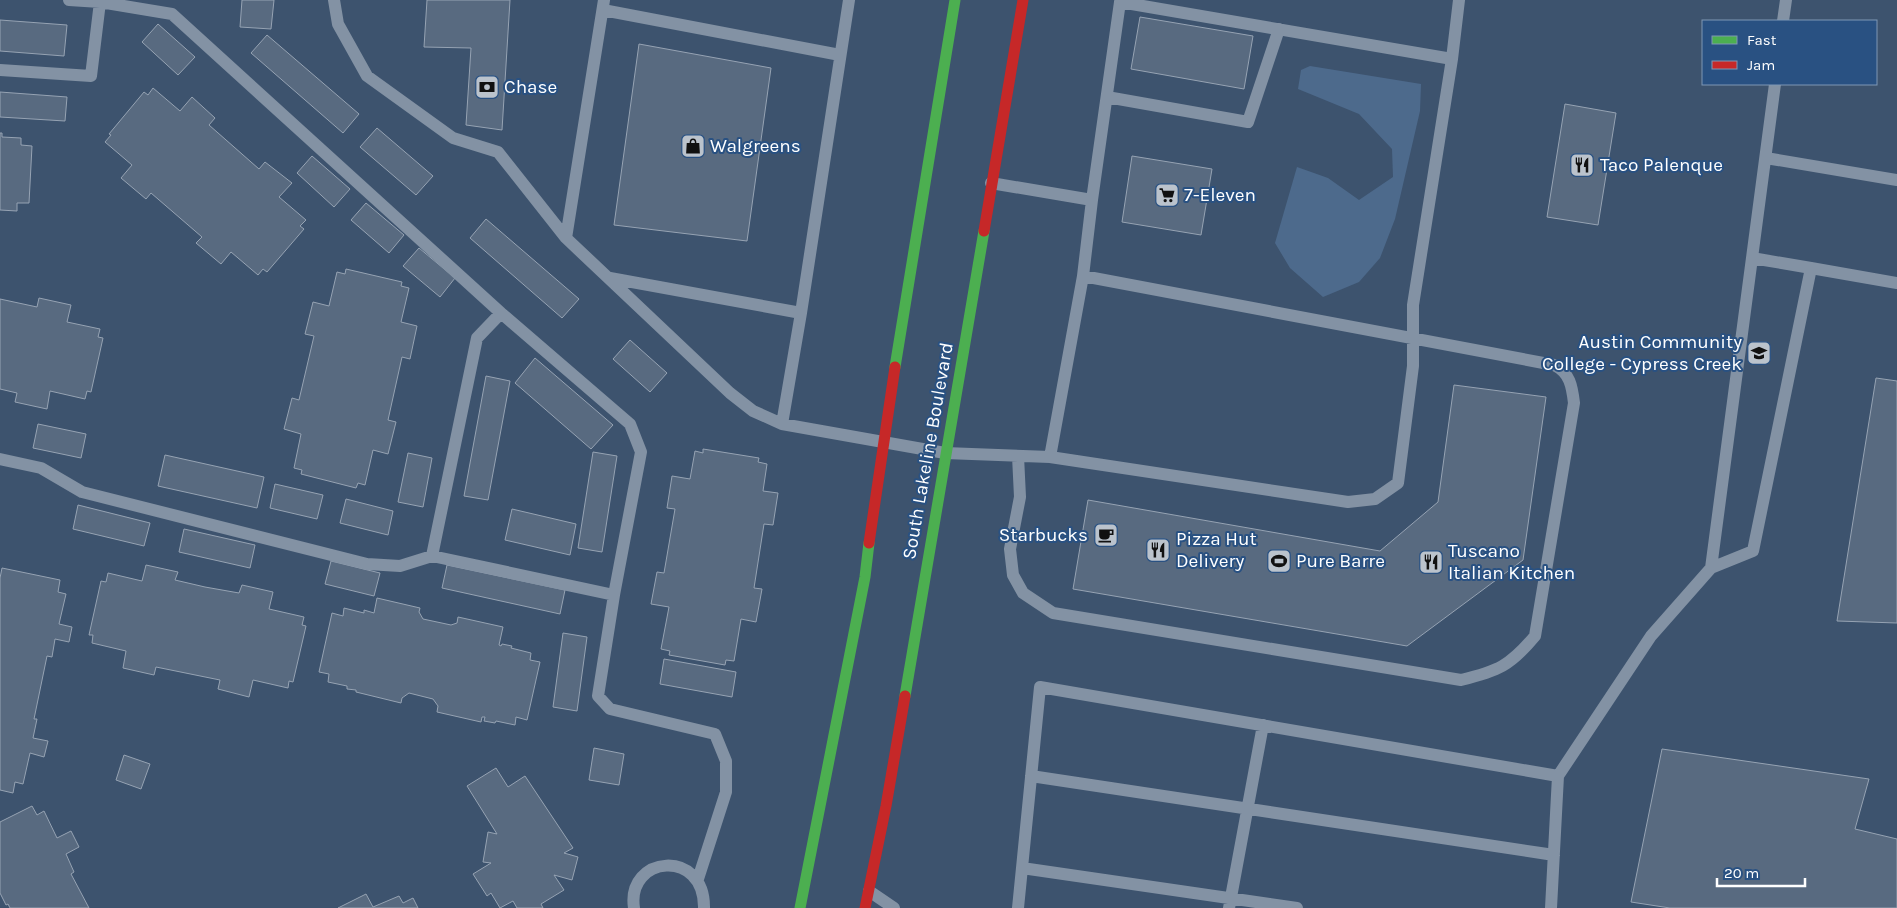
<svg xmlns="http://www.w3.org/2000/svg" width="1897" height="908" font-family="Karla,sans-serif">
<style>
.water{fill:#4d6a8c}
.building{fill:#586a80;stroke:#96a3b3}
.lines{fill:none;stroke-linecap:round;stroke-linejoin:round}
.lane{stroke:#8392a4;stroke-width:12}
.fast{stroke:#4caf50;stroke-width:11}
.jam{stroke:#c62828;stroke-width:11}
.labels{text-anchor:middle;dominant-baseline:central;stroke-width:4;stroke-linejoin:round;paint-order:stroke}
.poi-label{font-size:19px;fill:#fff;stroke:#295182;text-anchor:start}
.street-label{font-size:19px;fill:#fff;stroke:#295182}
</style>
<rect width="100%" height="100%" fill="#3d536e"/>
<path class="water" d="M1310,66l111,18 -1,27 -25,108 -15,39 -21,24 -36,15 -33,-29 -15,-25 22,-76 31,11 31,22 34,-23 -1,-28 -33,-35 -61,-25 3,-19z"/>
<path class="building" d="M242,0h32l-3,29 -31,-2z
M427,0h83l-8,130 -36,-5 5,-77 -47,-1z
M1140,17l113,19 -9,53 -113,-20z
M0,20l67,5 -3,31 -64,-5z
M158,24l37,33 -17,18 -36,-33z
M267,35l92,79 -16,19 -92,-80z
M639,44l132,24 -24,173 -133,-16z
M153,88l27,23 12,-14 23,21 -6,7 50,44 6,-7 27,21 -13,14 27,23 -6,6 4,3 -37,43 -4,-3 -5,6 -27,-23 -10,12 -25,-21 6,-6 -51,-44 -5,6 -25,-21 11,-13 -27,-23 6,-7 -2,-1 35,-42 4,3z
M0,92l67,5 -2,24 -65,-4z
M1565,104l51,9 -18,112 -51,-8z
M377,128l56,48 -17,19 -56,-48z
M0,133h2v4l19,1v7l11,1 -3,57h-12v8l-17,-1z
M312,156l38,33 -16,18 -37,-34z
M1132,156l80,13 -11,66 -79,-13z
M366,203l38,32 -15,18 -38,-33z
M486,219l93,80 -17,19 -92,-80z
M419,248l36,30 -15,19 -37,-31z
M346,269l56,13 -1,4 8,2 -8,34 16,4 -7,33 -8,-2 -14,63 8,2 -8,32 -15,-4 -8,35 -7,-2 -2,5 -55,-14 1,-4 -8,-2 7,-34 -17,-5 8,-31 7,2 15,-64 -9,-2 8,-32 16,4 8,-34 8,2z
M39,298l32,7 -4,17 33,7 -2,8 5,1 -12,54 -4,-1 -2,8 -35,-8 -3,18 -32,-7 2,-9 -17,-4v-90l37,8z
M630,340l37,33 -17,19 -37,-33z
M535,358l78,67 -22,24 -76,-66z
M486,376l24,5 -22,119 -24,-4z
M1876,378l21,3v242l-60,-2z
M1454,385l92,12 -23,163 -116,86 -334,-57 15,-89 292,51 58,-49z
M38,424l48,10 -5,24 -48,-10z
M703,449l56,9 -1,4 9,2 -4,27 15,2 -5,32 -9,-1 -10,64 8,1 -6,33 -15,-3 -7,42 -8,-1 -1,5 -56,-10 1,-4 -9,-2 8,-42 -18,-3 6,-32 7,1 11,-64 -8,-1 5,-32 18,3 5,-28 8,2z
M593,452l24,4 -15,96 -24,-4z
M408,453l24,5 -9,49 -25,-5z
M165,455l99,22 -7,31 -99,-22z
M275,484l48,11 -6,24 -47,-11z
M346,499l47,12 -5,24 -48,-12z
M78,505l72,18 -6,23 -71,-17z
M512,509l64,15 -6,31 -65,-15z
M184,529l71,16 -5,23 -71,-16z
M331,561l49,12 -6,23 -49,-12z
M146,565l32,7 -3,8 30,7 34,6 3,-8 31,7 -4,17 35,8 -2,8 4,1 -13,56 -4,-1 -1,7 -35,-8 -4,17 -31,-8 2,-9 -64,-13 -2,8 -31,-7 3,-17 -34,-8 1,-8h-4l12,-54 5,1 2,-9 34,8z
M447,565l118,25 -5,24 -118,-26z
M2,568l58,12 -2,12 8,2 -7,30 13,3 -3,15 -14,-3 -3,18 -5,-1 -13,63h3l-4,19 15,3 -4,16 -14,-4 -7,31 -8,-2 -2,11 -13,-3v-212z
M377,598l43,10 -1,4 4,7 28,6 6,-2 1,-6 45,10 -4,18 2,1 1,-2 10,2 -1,2 20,5 -1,7 10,2 -13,58 -11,-3 -1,8 -19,-4 -1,2 -11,-2 1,-4h-3l-1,5 -44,-10 1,-6 -5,-7 -24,-6 -7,5 -1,5 -45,-11v-2l-9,-1v-3l-19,-4 1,-8 -10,-2 13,-59 11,3 1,-8 20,5v-3l10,3z
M563,633l24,4 -10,74 -24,-4z
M664,659l72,13 -4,25 -72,-13z
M594,748l30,6 -5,31 -30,-5z
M1662,749l207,30 -14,50 42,10v69h-227l-39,-6z
M124,755l26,9 -9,25 -25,-9z
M496,768l12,19 17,-11 48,72 -9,5 14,4 -6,23 -18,-5 10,15 -23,14 2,4h-26l-4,-7 -13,7 -9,-15 -4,3 -14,-22 18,-11 -8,-1 5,-30 9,2 -30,-48z
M32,806l5,9 7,-4 13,27 14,-7 8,16 -13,7 8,18 -3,2 18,34h-79l-2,-4 -2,1 -6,-12v-71z
M366,894l7,13 26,-11 4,7 10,-5 5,10h-80z"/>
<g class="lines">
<path class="lane" d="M69,0l31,2 72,12 329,299 129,111 11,28 -27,143 -16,101 12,13 105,25 11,27v31l-28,87
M334,0l4,24 29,52 86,62 45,14 68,86
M604,0l-38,238 164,155 23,18 29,13 163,29 105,4 298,45 27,-3 23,-16 15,-117v-61l39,-246 7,-59
M603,10l237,45
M1783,21l3,-21
M0,70l91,6 9,-74
M1107,97l141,25 31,-93
M1766,158l131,22
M991,183l101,17 -9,76 471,89c16,8 18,21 20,38l-39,233c-25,30 -37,35 -74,44l-408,-67 -30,-20 -10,-18 -3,-26 10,-52 -2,-41
M1092,200l28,-198 332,57
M1752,258l59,10
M610,278l191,35
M782,424l19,-111 48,-313
M1050,457l33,-181
M0,459l41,9 41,24 285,72 33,2 32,-10 45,-218 24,-25
M432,556l182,39
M1711,568l42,-17 58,-283 86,15
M1031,776l523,79
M1022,868l275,40
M869,891l25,17
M634,908c-8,-53 71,-60 70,0
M1018,908l22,-221 518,89
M1229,908l34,-183
M1551,908l7,-132 93,-140 60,-68 64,-484"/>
<path class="fast" d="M895,367l60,-367
M905,696l79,-465
M800,908l65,-331 4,-34"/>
<path class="jam" d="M984,231l39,-231
M869,543l26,-176
M865,908l21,-102 19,-110"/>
</g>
<defs>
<g id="bank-square" transform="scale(1.25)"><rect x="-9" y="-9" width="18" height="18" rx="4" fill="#bbc3cc" stroke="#295182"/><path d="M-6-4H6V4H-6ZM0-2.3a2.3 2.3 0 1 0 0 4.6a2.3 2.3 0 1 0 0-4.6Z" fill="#111"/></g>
<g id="shop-square" transform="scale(1.25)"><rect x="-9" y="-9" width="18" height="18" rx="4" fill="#bbc3cc" stroke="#295182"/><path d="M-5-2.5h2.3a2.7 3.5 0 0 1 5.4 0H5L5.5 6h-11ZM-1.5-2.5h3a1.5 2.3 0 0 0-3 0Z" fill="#111"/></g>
<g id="restaurant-square" transform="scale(1.25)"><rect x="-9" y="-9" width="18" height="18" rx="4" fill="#bbc3cc" stroke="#295182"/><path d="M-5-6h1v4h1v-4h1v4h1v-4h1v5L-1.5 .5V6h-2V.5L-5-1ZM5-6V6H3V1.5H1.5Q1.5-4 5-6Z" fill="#111"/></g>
<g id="supermarket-square" transform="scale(1.25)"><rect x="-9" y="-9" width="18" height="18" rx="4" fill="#bbc3cc" stroke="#295182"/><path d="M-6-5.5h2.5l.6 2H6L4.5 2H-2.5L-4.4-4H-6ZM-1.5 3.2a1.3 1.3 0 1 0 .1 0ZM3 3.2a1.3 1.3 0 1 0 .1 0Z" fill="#111"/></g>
<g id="university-square" transform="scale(1.25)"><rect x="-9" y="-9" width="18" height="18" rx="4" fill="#bbc3cc" stroke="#295182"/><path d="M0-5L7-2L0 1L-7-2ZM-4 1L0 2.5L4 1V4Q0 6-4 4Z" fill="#111"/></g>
<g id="cafe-square" transform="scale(1.25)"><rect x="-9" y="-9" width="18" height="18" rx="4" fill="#bbc3cc" stroke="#295182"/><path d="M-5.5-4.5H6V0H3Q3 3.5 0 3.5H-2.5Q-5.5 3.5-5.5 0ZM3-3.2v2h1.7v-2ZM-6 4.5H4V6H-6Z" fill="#111"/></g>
<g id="stadium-square" transform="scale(1.25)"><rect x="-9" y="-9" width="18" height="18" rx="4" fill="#bbc3cc" stroke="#295182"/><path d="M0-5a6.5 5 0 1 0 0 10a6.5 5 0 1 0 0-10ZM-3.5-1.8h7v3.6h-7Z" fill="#111"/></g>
</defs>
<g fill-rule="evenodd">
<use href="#bank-square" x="487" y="87"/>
<use href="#shop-square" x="693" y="146"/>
<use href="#restaurant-square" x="1582" y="165"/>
<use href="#supermarket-square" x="1167" y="195"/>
<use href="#university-square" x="1759" y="353"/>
<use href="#cafe-square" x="1106" y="535"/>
<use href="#restaurant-square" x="1158" y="550"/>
<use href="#stadium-square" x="1279" y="561"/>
<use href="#restaurant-square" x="1431" y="562"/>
</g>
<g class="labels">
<g class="poi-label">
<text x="504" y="87">Chase</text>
<text x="710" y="146">Walgreens</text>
<text x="1600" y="165">Taco Palenque</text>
<text x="1184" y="195">7-Eleven</text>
<text x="1742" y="342" text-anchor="end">Austin Community<tspan x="1742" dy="22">College - Cypress Creek</tspan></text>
<text x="1088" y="535" text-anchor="end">Starbucks</text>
<text x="1176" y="539">Pizza Hut<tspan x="1176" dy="22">Delivery</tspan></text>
<text x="1448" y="551">Tuscano<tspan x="1448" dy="22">Italian Kitchen</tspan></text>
<text x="1296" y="561">Pure Barre</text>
</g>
<g class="street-label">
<text transform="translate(928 451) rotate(-80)">South Lakeline Boulevard</text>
</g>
</g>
<rect x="1702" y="20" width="175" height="65" fill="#295182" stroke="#7f97b4"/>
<rect x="1712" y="36" width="25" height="8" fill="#4caf50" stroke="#7f97b4"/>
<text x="1747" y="45" font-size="15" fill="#ffffff">Fast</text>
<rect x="1712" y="61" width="25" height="8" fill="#c62828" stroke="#7f97b4"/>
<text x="1747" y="70" font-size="15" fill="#ffffff">Jam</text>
<path d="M1717 878v8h88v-8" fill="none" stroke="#ffffff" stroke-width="2.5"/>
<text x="1724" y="878" font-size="15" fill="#ffffff" stroke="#295182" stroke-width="4" paint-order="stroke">20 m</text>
</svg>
